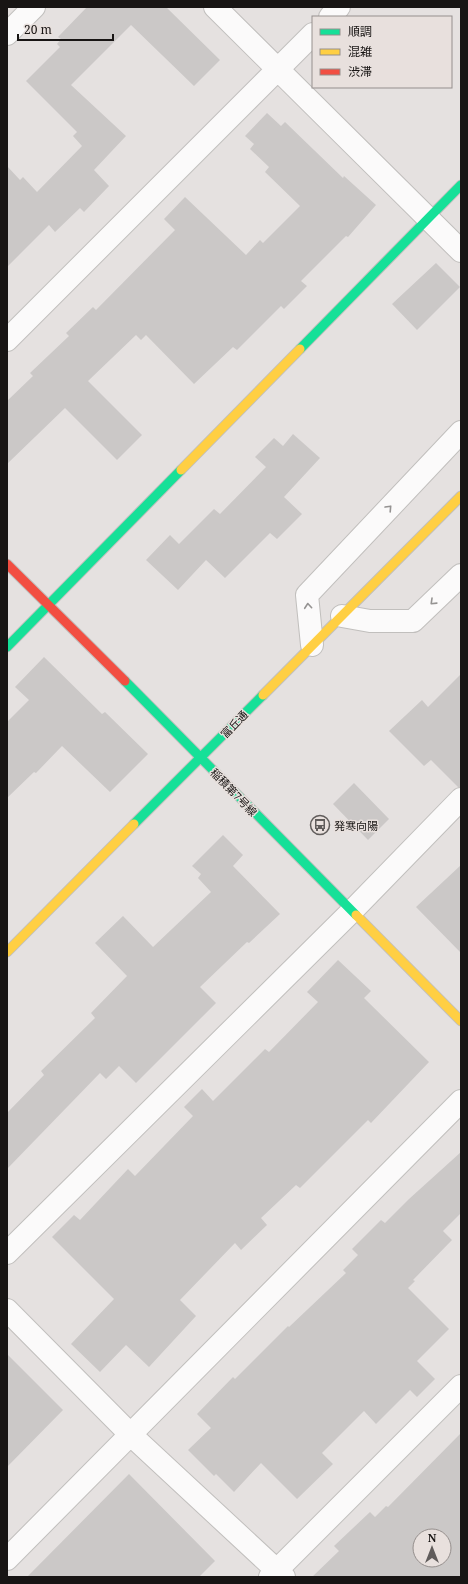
<svg xmlns="http://www.w3.org/2000/svg" width="468" height="1584" font-family="'Noto Serif','Noto Sans JP',serif">
<style>
.building{fill:#cbc8c7;fill-rule:evenodd}
.lines{fill:none;stroke-linecap:round;stroke-linejoin:round}
.street-casing{stroke:#c1bfbd;stroke-width:24}
.fast-casing{stroke:#c1bfbd;stroke-width:11}
.slow-casing{stroke:#c1bfbd;stroke-width:11}
.jam-casing{stroke:#c1bfbd;stroke-width:11}
.street{stroke:#fbfafa;stroke-width:22}
.fast{stroke:#16e098;stroke-width:9}
.slow{stroke:#ffcf43;stroke-width:9}
.jam{stroke:#f24e42;stroke-width:9}
.oneway{stroke:#959392}
.labels{text-anchor:middle;dominant-baseline:central;stroke-width:3;stroke-linejoin:round;paint-order:stroke}
.street-label{font-size:11px;fill:#181514;stroke:#e8e0dd}
.poi-label{font-size:11px;fill:#181514;stroke:#e8e0dd;text-anchor:start}
</style>
<rect width="100%" height="100%" fill="#e5e1e0"/>
<path class="building" d="M87,7h79l54,53 -26,26 -63,-61 -60,60 55,51 -32,34 15,16 -25,26 -4,-4 -25,24 -6,-7 -42,42v-101l13,14 3,-3 14,15 45,-46 -9,-10 4,-4 -51,-51 34,-34 -3,-3 4,-5 -3,-2z
M267,113l14,13 4,-4 58,56 1,-2 32,29 -28,32 -2,-1 -45,45 6,5 -23,23 -3,-3 -44,44 -4,-3 -39,37 -48,-49 -5,5 -5,-5 -48,46 54,54 -25,25 -52,-52 -58,56v-63l26,-25 -3,-3 39,-37 -3,-3 27,-26 3,3 79,-80 -11,-11 21,-22 61,58 14,-15 3,3 37,-37 -35,-34 4,-5 -19,-18 4,-5 -9,-8z
M436,263l24,24 -43,43 -25,-26z
M293,434l27,24 -36,39 18,17 -25,25 -7,-6 -45,45 -19,-18 -28,30 -32,-30 24,-25 9,9 35,-35 6,5 46,-47 -11,-10 19,-19 9,8z
M44,657l58,57 3,-2 43,42 -38,38 -48,-46 -26,27 -2,-1 -27,26v-76l22,-22 -14,-13z
M461,674v113h-3l-27,-27 -7,6 -35,-35 33,-31 6,7z
M354,783l35,36 -21,21 -35,-36z
M223,835l20,20 -10,11 47,48 -31,29 -2,-1 -47,45 16,16 -80,80 -17,-17 -13,13 -6,-6 -93,96v-56l37,-38 -3,-4 54,-53 -4,-5 36,-37 -32,-33 28,-27 30,31 58,-55 -13,-14 3,-4 -9,-8z
M461,865v88l-45,-46z
M338,960l33,31 -7,7 65,64 -58,61 -3,-3 -68,68 -4,-3 -35,33 6,7 -26,25 -6,-7 -55,57 16,16 -47,51 -23,-22 -26,27 -29,-28 43,-45 -62,-62 22,-22 6,5 48,-51 7,7 58,-60 -9,-9 18,-18 11,12 52,-52 4,3 49,-50 -11,-10z
M461,1152v61l-18,18 9,9 -39,40 2,1 -7,7 41,41 -32,32 18,18 -18,18 -7,-7 -34,34 -12,-13 -42,42 11,11 -36,35 -36,-36 -27,29 -18,-18 -2,2 -26,-26 23,-22 -14,-14 36,-37 2,2 53,-53 1,1 57,-54 -3,-3 15,-15 -6,-6 29,-29 4,3 24,-24z
M7,1354l56,56 -56,57z
M461,1433v144h-149l27,-26 -5,-5 36,-34 5,5 11,-11 2,1zM420,1536h24v24h-24z
M129,1474l86,87 -16,16h-172z"/>
<g class="lines">
<g class="street-casing">
<path id="street" d="M215,7l246,244
M330,17l9,-10
M7,34l27,-27
M7,340l306,-306
M342,616l28,5h43l48,-46
M312,645l-5,-50 154,-163
M7,1253l344,-341 110,-113
M7,1310l124,125 153,142
M7,1559l454,-458
M270,1577l191,-191"/>
</g>
<g class="fast-casing">
<path id="fast" d="M300,349l161,-164
M7,647l174,-177
M125,681l231,234
M134,824l129,-129"/>
</g>
<g class="slow-casing">
<path id="slow" d="M181,470l119,-121
M263,695l198,-199
M356,915l105,106
M7,952l127,-128"/>
</g>
<g class="jam-casing">
<path id="jam" d="M7,564l118,117"/>
</g>
<use href="#street" class="street"/>
<use href="#fast" class="fast"/>
<use href="#slow" class="slow"/>
<use href="#jam" class="jam"/>
</g>
<defs><path id="oneway-chevron" d="M-2-3.5L2.5 0L-2 3.5" fill="none" stroke-width="1.6" stroke-linecap="round" stroke-linejoin="round"/></defs>
<g class="oneway">
<use href="#oneway-chevron" transform="translate(389 508) rotate(-47)"/>
<use href="#oneway-chevron" transform="translate(433 602) rotate(136)"/>
<use href="#oneway-chevron" transform="translate(308 606) rotate(-95)"/>
</g>
<defs>
<g id="bus-ring" transform="scale(1)"><circle r="9.5" fill="#e8e0dd" stroke="#605c5b" stroke-width="1.5"/><path d="M-5-6H5V4H4V6H2V4H-2V6H-4V4H-5ZM-3.5-4V0h7V-4ZM-3.5 1.2v1.5H-2V1.2ZM2 1.2v1.5H3.5V1.2Z" fill="#605c5b"/></g>
</defs>
<g fill-rule="evenodd">
<use href="#bus-ring" x="320" y="825"/>
</g>
<g class="labels">
<g class="street-label">
<text transform="translate(234 724) rotate(-46)">富丘通</text>
<text transform="translate(234 792) rotate(46)">稲積第7号線</text>
</g>
<g class="poi-label">
<text x="334" y="825">発寒向陽</text>
</g>
</g>
<rect width="468" height="1584" fill="none" stroke="#181514" stroke-width="16"/>
<rect x="312" y="16" width="140" height="72" fill="#e8e0dd" stroke="#958f8d"/>
<rect x="320" y="29" width="20" height="6" fill="#16e098" stroke="#958f8d"/>
<text x="348" y="36" font-size="12" fill="#181514">順調</text>
<rect x="320" y="49" width="20" height="6" fill="#ffcf43" stroke="#958f8d"/>
<text x="348" y="56" font-size="12" fill="#181514">混雑</text>
<rect x="320" y="69" width="20" height="6" fill="#f24e42" stroke="#958f8d"/>
<text x="348" y="76" font-size="12" fill="#181514">渋滞</text>
<g transform="translate(432 1548)"><circle r="19" fill="#e8e0dd" stroke="#958f8d"/>
<path d="M0-3L7 15L0 10L-7 15Z" fill="#605c5b"/>
<text y="-6" font-size="11" font-weight="bold" text-anchor="middle" fill="#181514">N</text>
</g>
<path d="M18 34v6h95v-6" fill="none" stroke="#181514" stroke-width="2"/>
<text x="24" y="34" font-size="12" fill="#181514" stroke="#e8e0dd" stroke-width="3" paint-order="stroke">20 m</text>
</svg>
